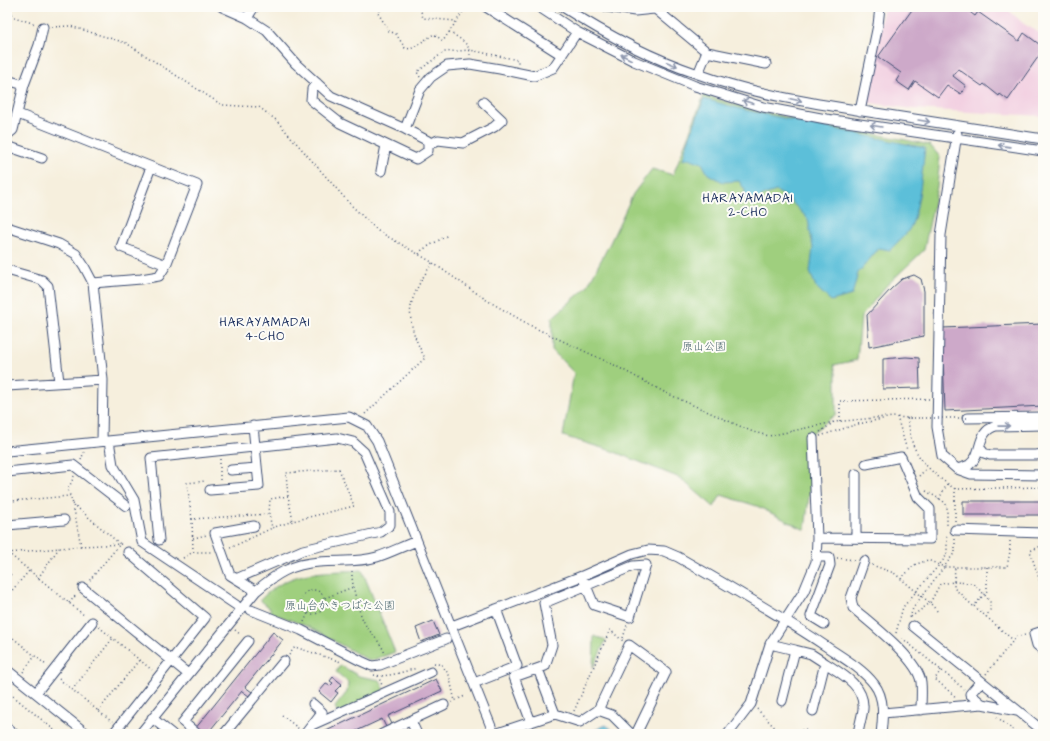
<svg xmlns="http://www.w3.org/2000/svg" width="1050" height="741" font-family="'Architects Daughter','Klee One',sans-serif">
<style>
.built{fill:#f2cfe1}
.green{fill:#9fcf7e;stroke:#5d7f6e}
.water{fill:#5bbfd9;stroke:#3b779c}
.building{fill:#cda9c9}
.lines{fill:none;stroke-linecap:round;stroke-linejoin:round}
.minor-casing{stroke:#3c4c71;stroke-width:11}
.path{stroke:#3c4c71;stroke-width:1.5;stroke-dasharray:1 3;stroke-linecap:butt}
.minor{stroke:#fff;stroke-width:9}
.path-bridge{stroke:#3c4c71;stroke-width:1.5;stroke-dasharray:1 3;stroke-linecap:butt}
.oneway{stroke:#8d97ae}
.labels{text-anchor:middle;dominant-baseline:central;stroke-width:4;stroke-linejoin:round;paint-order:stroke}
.park-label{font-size:11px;fill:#435f68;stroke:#fdfcf7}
.neighbourhood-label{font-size:12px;letter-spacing:1px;fill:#1b2f5e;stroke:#fdfcf7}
</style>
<rect width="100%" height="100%" fill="#fdfcf7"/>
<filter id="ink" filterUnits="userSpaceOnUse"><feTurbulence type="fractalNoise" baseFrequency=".025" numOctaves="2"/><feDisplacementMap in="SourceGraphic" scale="8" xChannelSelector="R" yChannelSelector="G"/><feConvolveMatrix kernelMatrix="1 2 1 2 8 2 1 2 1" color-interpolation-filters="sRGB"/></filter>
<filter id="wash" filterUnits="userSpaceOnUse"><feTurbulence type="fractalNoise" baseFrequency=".012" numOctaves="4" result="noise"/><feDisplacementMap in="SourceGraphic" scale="16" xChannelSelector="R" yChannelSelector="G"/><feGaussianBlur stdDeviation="0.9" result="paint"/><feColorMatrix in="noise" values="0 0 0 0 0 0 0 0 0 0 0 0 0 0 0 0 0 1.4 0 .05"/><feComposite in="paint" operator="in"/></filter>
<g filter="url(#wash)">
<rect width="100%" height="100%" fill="#f6efdd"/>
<path class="built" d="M884,7h121l19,17 19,11v81l-130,-7 -49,-7z"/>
<path class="green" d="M704,95c74,24 151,34 226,50l10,12 -3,30 -13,63 -38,36 -25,31 -4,43 -23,5 2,8v41l-29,23 4,44 -6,49 -48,-24 -36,-11 -7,12 -34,-29 -68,-27 -49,-15 11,-63 -22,-23v-32l35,-31 23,-44 23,-49 19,-25 21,6z
M362,570l33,82 -25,9 -61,-34 -40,-15 2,-3 -11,-9c31,-32 62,-27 102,-30z
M594,636l12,4 -13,28z
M340,665l19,11 21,4 6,13 -48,21 -3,-7 12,-15 1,-10 -12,-10z"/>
<path class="water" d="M704,99l45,12 176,37c-3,23 -5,55 -13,76 -4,10 -15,18 -22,26l-11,-2 -21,25 -6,22 -21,6 -15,-14 -6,-15 3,-24 -5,-29 -21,-22 -11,-6 -12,4 -11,9 -8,-5v-9l-6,-9 -16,1 -15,-8 -6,-11 -13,-5 -6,2 3,-13z
M606,725l10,9h-27l2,-2z"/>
<g id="blocks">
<path class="building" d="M914,7h24l5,3 2,-3h9l4,2 1,-2h4l12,9 3,-4 41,29 5,-8 19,14v3l-35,50 -8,-6 -1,2 -15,-12 -2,2 -24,-17 -5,7 13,10 -5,8 -14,-9 -9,12 -23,-16 -6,9 -13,-9 5,-8 -23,-16z
M914,275l7,4 3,12v45l-55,11 -2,-32 24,-26 11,-10z
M1043,324v82l-98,5 -3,-83z
M906,357l13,1 1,30 -37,1v-30z
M963,501h80v14h-80z
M433,621l6,14 -18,7 -5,-14z
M273,632l10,8 -38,47 7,5 -3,4 -7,-5 -35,43h-6l-6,-5z
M333,677l9,7 -7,7 3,2 -7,9 -12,-10 7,-8 4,2 3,-3 -3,-2z
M436,679l6,12 -54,25 4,8 -6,3 -4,-8 -32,15h-25l-1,-2z"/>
</g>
</g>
<g filter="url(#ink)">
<use href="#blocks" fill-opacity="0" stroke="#3c4c71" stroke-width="1"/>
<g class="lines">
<g class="minor-casing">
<path id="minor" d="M222,7l25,11 20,13 29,33 35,32 74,33 23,12v10l-12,8 -76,-36 -29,-23 1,-11 5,-6
M486,7l76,48
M539,7l38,25 57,29 61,25 68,21 63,12 217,32
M563,7c42,27 87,51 135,67 55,20 113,29 171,38 58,9 116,18 174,27
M607,7l28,4 19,-2 2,-2
M653,7l54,45
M247,18l7,-11
M698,74l9,-22 59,12
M7,80l17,5 -11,45 -6,5
M24,85l15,-40 4,-18
M860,111l18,-86 2,-18
M18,114l179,71 -31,80 -7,11 -18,3 -48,4
M405,129l15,-39 11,-13 16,-11 23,-2 30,5 34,7 19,-8 24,-36
M957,134l-16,101 -4,192 5,29 15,13 14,5 72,1
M428,145l10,-5 25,3 31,-16 8,-7 -19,-18
M7,146l35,12
M151,167l-30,80 45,18
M381,171l5,-26
M7,227l52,17 17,10 8,12 9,17 10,97 -1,61
M7,270l35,10 6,6 11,96
M7,386l96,-6
M967,418l76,-1
M109,441l4,24 21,35 8,42 94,63
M980,448l4,5 6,2h46l7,-1
M7,451l342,-34 18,9 10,15 117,293
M957,469c3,-1 8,-2 12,-4 15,-11 6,-33 27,-39l47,-1
M231,470l26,-2
M7,472l66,-7 53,41
M210,490l49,-4 -6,-60
M7,525l57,-5
M254,526l-39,7 15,42 26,16
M955,530l88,3
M817,538l113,1v-30l-12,-12 -17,-40 -35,7
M856,538v-64
M159,540l-8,-82 186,-20 16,4 11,10 26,60v13l-9,7 -78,18 -67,29
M817,557h12l1,8 -19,51 13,8
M864,561l-13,37 2,10c17,15 65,51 68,74 1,9 0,19 0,28
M83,588l105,86
M251,610l50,20 60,31 11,5 8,-1 66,-26
M452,626l130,-50 50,-22 16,-4 16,1 14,6c49,28 98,56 146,88 16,11 38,23 50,39 11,14 9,33 7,50
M913,626l130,105
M1043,631l-9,3 3,11 6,5
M770,644l25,6 -13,51
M795,650l16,4 14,9 -12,48
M825,663c17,11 40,23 38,46 -1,8 -4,17 -5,25
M538,669l17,45 -24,8 -17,-45 31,-11 7,-21 -8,-42 89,-37 13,-1 -16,52 -36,-12 -12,-29
M7,670l80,64
M981,681l-11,13 12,10 35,7
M474,683l43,-17 -21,-57
M36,693l56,-71
M883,713l99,-9
M555,714l25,8 18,-12
M152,718l20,16
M411,721l6,13
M312,725l119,-53
M7,728l7,6
M113,734l92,-116 -77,-66
M140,734l116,-143c20,-17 35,-27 63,-29 19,-2 39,1 58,-5 13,-4 26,-11 40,-16
M197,734l-14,-12 65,-81
M224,734l60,-73
M305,734l17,-22 -9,-8
M382,734l62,-29
M495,734l36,-12
M631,734l-19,-19 -14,-5 31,-65 37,27 -30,62
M728,734l23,-30 19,-60 34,-53 12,-29 1,-24 -4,-100"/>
</g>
<path class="path" d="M7,7l7,10 21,7
M379,7l1,3 5,-3
M420,8l3,10 33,3
M380,10l-2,3 11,18 7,3 9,14 6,1 23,-15 9,7 23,-34
M52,27l18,-1 56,17 96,62 37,2 17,13 74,84 28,27 52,30 58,40 47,27 79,37 52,28 87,39 16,4 65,-14
M449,32c10,6 21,11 21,23
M420,77l-3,-5 27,-20 26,-2 48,10v5
M419,254l3,-4 26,-15
M365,414l60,-56c-10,-18 -20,-42 -11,-62 4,-12 12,-23 18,-33
M897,417l10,33
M907,418c3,10 3,22 8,31 9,18 24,29 40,40
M840,421v-20l89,-2
M820,432l14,-10 51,-5
M820,436l38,-12 34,-7 18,1
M220,459v21
M81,460l3,-8
M339,469l15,37 -61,15 -5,-25 -2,-23z
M74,476l-6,14 5,14 8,42 42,-2
M919,476l8,-8
M9,480l2,21 59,-5
M926,491l17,10 4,5v20
M288,496l-18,3 -1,15 3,14 21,-7
M939,499l8,-15
M73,504l47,40 -31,37
M192,519l-5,-36 19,-2
M955,521v-32l88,-2
M193,538l14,-3
M955,539v13l-11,15h63l3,-16v-10
M1043,545l-13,6 13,40
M230,548l42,-20
M193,552l-1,-33 77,-5
M8,553l77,63
M8,553l73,-7
M183,558l10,-6h20
M837,558l18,2
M872,565l22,8 36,30 8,9
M987,567v24l-13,15 39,34
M352,571c-1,11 6,38 11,49 5,12 18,21 22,34
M7,572l4,3 -4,7
M38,578l21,-30
M901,579l13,-14 14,-5 16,7 -31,41 -3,10
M301 602a12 12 0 1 1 24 0a12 12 0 1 1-24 0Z
M7,596l22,-25
M325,598l28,-11
M69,603l8,-9
M973,606l-19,-18v-6l18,1 12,11 6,8v8l-4,7
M911,617l19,-14 10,-19 14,-2 1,-15
M304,622l4,-9
M99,627l53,43
M235,630l6,5
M7,633l39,32
M896,633l7,-26 42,-49 2,-5v-19
M623,638l4,-13
M902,638l62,51
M289,655l6,-8 46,15
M434,663l8,2 7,10 6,26
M941,670l-6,9 22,19
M23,672l12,-16
M986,674l31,-38 9,-1
M374,675c12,3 32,-4 43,-7
M378,676l4,9
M59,679l53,43
M72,690l41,-52
M7,691l52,43
M7,692l5,-6
M452,702l13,-6
M757,709l24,25
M98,711l42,-52
M574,711l36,-81 13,11
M282,715l17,14
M997,717l21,17
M786,734l20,-5"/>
<use href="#minor" class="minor"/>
<path class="path-bridge" d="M910,418h57"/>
</g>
<defs><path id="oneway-shaft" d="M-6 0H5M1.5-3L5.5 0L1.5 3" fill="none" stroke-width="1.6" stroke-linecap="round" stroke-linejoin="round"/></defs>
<g class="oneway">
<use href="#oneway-shaft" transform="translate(626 57) rotate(-153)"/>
<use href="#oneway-shaft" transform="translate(672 64) rotate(22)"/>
<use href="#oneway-shaft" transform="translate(796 100) rotate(12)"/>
<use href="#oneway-shaft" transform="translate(748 102) rotate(-163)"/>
<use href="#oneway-shaft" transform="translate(924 121) rotate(9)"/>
<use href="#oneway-shaft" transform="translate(876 126) rotate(-171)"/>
<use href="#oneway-shaft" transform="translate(1004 146) rotate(-172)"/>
<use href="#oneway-shaft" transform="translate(1004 426) rotate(-1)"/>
</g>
</g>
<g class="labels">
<g class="park-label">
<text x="704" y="346">原山公園</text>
<text x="340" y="605">原山台かきつばた公園</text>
</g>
<g class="neighbourhood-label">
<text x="748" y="198">HARAYAMADAI<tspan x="748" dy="14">2-CHO</tspan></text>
<text x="265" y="322">HARAYAMADAI<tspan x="265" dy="14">4-CHO</tspan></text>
</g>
</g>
<rect width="1050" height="741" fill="none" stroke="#fdfcf7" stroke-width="24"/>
</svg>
